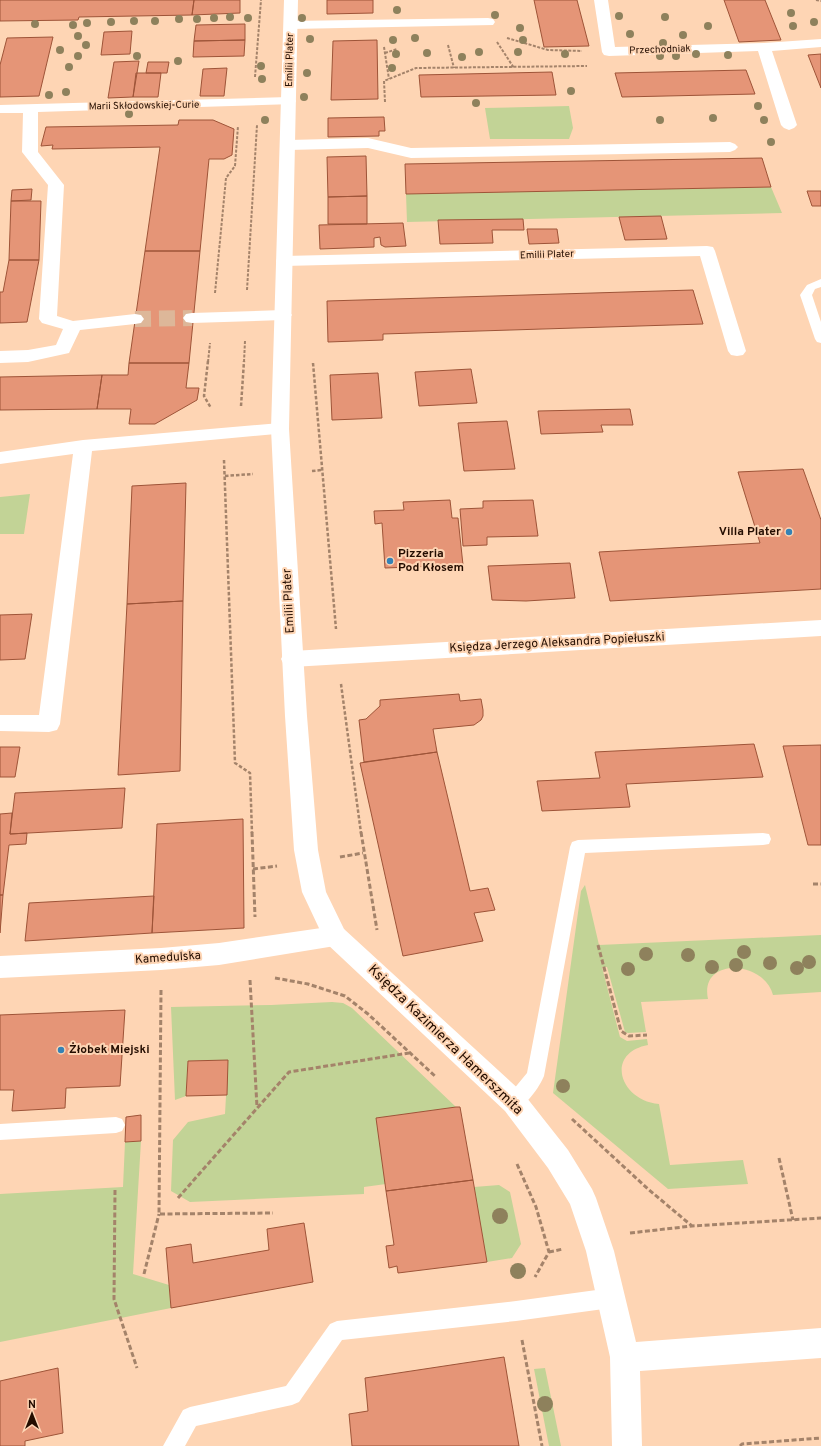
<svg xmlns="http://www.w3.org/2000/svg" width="821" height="1446" font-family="Overpass,sans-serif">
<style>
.green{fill:#c2d396}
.building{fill:#e59577;stroke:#9e5438}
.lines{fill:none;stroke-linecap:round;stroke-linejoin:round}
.minor-tunnel{stroke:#ddb799;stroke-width:16;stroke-dasharray:16 8;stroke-linecap:butt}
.path-far2{stroke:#a4836a;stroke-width:2;stroke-dasharray:3 1.5;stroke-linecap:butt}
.path-far1{stroke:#a4836a;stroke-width:2.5;stroke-dasharray:3.5 2;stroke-linecap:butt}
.path{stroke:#a4836a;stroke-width:3;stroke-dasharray:5 2.5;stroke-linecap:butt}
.service{fill:#fff;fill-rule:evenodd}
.minor{fill:#fff;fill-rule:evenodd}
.tertiary{fill:#fff;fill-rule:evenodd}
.tree{fill:#8e815c}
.poi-dot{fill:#3582b5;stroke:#fed5b4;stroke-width:1.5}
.labels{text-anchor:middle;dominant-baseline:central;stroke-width:4;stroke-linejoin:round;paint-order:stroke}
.far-street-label{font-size:10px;fill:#240d00;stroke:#fed5b4}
.poi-label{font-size:12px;font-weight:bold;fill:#240d00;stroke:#fed5b4;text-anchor:start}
.street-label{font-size:12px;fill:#240d00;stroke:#fed5b4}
.near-street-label{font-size:14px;fill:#240d00;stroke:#fed5b4}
</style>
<rect width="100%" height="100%" fill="#fed5b4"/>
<path class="green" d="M569,106l4,22 -4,11h-79l-5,-31z
M771,187l11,26 -375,9 -1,-28z
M30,494l-6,40h-24v-37z
M585,885l14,60 222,-10v57l-48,3c-9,-35 -74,-38 -65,4l-67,3 5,30 -18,1 -3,-1 -18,-65h-5l18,70 7,4 20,-2 1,6c-43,8 -29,55 11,59l11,61 73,-5 5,24 -80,5 -115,-96 28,-202z
M332,1002l11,1 9,5 104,99 -79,11 9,66 -22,3v7l-174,8 -19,-11 2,-51 15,-18 37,-8 3,-54 -40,1 -2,35 -11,4 -4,-93 100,-2z
M141,1141l-8,133 36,11 2,23 -171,34v-148l123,-7 2,-45z
M499,1185l11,7 11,52 -9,14 -25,4 -13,-75z
M545,1368l16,78h-12l-15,-77z"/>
<path class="building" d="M0,0h194l-2,15 -113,2 -1,3 -78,1z
M194,0h46v13l-48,2z
M327,0h46v13l-46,1z
M534,0h43l12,46 -45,1z
M724,0h41l16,40 -42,2z
M245,24v16l-51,1 2,-16z
M132,31l-2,23 -29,1 3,-23z
M53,37l-14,59 -39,1v-32l7,-27z
M245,40l-1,16 -51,1 1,-16z
M377,40l1,59 -47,1 2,-59z
M821,54v34l-13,-33z
M139,61l-6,36 -25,1 6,-36z
M148,62h21l-2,11h-21z
M227,68l-3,28h-24l3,-27z
M746,70l9,24 -133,3 -7,-24z
M552,72l4,23 -135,2 -2,-22z
M136,73h25l-3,24h-25z
M384,117l1,14h-6v5l-51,1v-19z
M179,120h34l21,9 -2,26 -8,4h-15l-9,92h-55l15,-104 -108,2 1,-4 -12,1 5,-19 132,-2z
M366,156l1,40 -39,1 -1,-40z
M762,158l9,29 -365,7 -1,-30z
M32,189l-1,11 -20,1 1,-11z
M807,191h14v15h-9z
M367,196v28h-39v-27z
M11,201h30l-2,59h-30z
M661,216l6,23 -42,1 -6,-23z
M523,219l1,11h-32l1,13 -53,1 -2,-24z
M403,223l3,23 -21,1 -4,-2 -1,-8 -6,1v9l-54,2 -1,-24z
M527,229h30l2,14 -30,1z
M145,251h55l-11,112h-60z
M9,260h30l-12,62 -27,1v-31h3z
M693,290l10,34 -320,10v6l-55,2 -1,-41z
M129,363h60l-3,25h13l-2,12 -42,24h-26l2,-15h-34l5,-34h26z
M471,369l6,34 -58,3 -4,-34z
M378,373l4,45 -50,2 -2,-45z
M102,375l-5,34 -97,1v-33z
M630,409l3,16h-32l2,7 -62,2 -3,-23z
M507,421l8,48 -51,2 -6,-48z
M803,469l18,51v69l-211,12 -11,-49 161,-9 -22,-71z
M186,483l-3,118 -56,3 5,-118z
M450,500l2,18h6l5,47 -78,3 -3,-45 -7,1 -1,-13 30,-1 -1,-8z
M533,500l5,36 -51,1v8l-24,1 -3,-37 23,-1v-7z
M570,563l5,35 -49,3 -34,-1 -4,-34z
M183,601l-3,170 -62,4 9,-171z
M32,614l-7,45 -25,1v-45z
M459,694l1,7 21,-2 2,11v6l-2,4 -7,5 -41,4 4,23 -73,10 -5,-42 7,-1 14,-13v-6z
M754,744l9,33 -137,7 4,23 -88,4 -5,-30 63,-3 -5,-26z
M821,745v100h-13l-25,-99z
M0,747h20l-5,30h-15z
M437,752l33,139 18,-3 7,22 -21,3 9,28 -80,15 -43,-193z
M125,788l-3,40 -112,6 5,-41z
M12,813l-2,21 17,-1 -1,11 -17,1 -6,50h-3v-81z
M243,819l1,109 -92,5 5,-109z
M0,895h3l-3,38z
M154,896l-2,37 -127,8 4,-38z
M125,1010l-5,76 -54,2 -1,20 -53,3 2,-21h-14v-75z
M228,1060l-1,35 -41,1 2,-35z
M456,1107h4l13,73 -87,11 -10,-73z
M141,1115v26l-16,1 1,-25z
M473,1180l14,82 -89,11 -1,-7 -8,2 -3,-22 8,-1 -8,-54z
M304,1223l9,59 -142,26 -5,-60 25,-4 2,19 76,-13 -2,-21z
M504,1357l15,89h-167l-3,-32 19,-3 -3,-33z
M58,1368l5,65 -38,8v5h-25v-65z"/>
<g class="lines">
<path class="minor-tunnel" d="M135,319l57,-1"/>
<path class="path-far2" d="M816,0l5,1
M507,38l41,12 34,1
M497,42l17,26
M448,45l6,23
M384,47l5,32
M385,53l12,-4
M255,77l6,-77
M385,102l-1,-21 32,-13 171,-2
M247,290l10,-165
M215,293l11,-115 9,-12 3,-40
M208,362l2,-19
M244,362l1,-21"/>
<path class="path-far1" d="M208,361l-4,35 7,12
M313,363l23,266
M241,406l3,-45
M224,460l11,303 15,10 2,60
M312,471l10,-1
M225,476l28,-2
M341,684l20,149"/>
<path class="path" d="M252,832l3,85
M361,832l16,98
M340,857l23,-4
M253,869l24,-3
M813,884h8
M598,945l23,86 8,5 18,-1
M275,978l33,6 37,12 23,18 68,63
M250,980l7,127
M161,990l-2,224 114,-1
M572,1119l76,70 44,37
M779,1158l14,62
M517,1164l19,43 13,45 -14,25
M115,1190l-1,109 23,69
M178,1198l111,-126 120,-19
M630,1233l62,-7 129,-8
M549,1252l14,-3
M144,1274l15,-60
M522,1340l20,106
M740,1446l2,-2 79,-6"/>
<path class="service" d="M821,279v8l-6,2 -3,6 9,27v21l-4,-1 -2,-3 -15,-44 7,-10z
M763,833l6,1 2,5 -2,5 -6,1 -178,8 -41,223c-5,12 -18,30 -30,34l-6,-2 -3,-6 3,-6 19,-23 43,-226 2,-5 6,-2z
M116,1117l6,2 3,6 -3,6 -6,2 -116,7v-16z
M611,1288l7,3 3,7 -3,7 -7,3 -95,13 -174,19 -43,62 -7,3 -96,21 -11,20h-22l20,-36 7,-3 96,-21 44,-62 7,-3 179,-20z"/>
<path class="minor" d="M594,0h14l7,47 149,-4 57,-4v8l-49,4 25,74 -3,3 -5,2 -5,-2 -3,-3 -23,-74 -149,5 -5,-1 -2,-3z
M488,18l5,1 2,3 -2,3 -202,4 -5,-1 -2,-3 2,-3 5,-1z
M289,97l5,1 2,3 -2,3 -256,8v40l26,33 -7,131 16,5 62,-7 6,1 3,4 -3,4 -6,1 -55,6 -11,23 -41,9 -28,1v-12l28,-1 28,-5 7,-16 -21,-6 -3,-4 9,-134 -26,-33 1,-39h-23v-8z
M368,138l43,10 319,-6 5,2 3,3 -3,3 -5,2 -319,6 -43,-10 -79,2 -5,-2 -3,-3 3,-3 5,-2z
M707,246l6,1 2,4 31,100 -3,4 -6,1 -6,-1 -3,-4 -28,-95 -416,10 -6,-1 -2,-4 2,-4 6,-1z
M283,310l6,1 3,4 -3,4 -6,1 -91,3 -6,-1 -3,-4 3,-4 6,-1z
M280,423l7,2 2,4 -2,4 -195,18 -32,273 -3,6 -8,2 -49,-1v-16h39l34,-261 -73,10v-12l83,-12z
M821,620v16l-529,31 -8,-2 -3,-6 3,-6 8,-2z
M335,926l9,3 3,7 -3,7 -9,3 -116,19 -58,5 -161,8v-22l161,-8 58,-5z"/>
<path class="tertiary" d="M284,0h14l-9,429 18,287 11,134 8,42 18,37 179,164 45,57 24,39 4,9 18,53 22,91 185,-14v30l-181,13 2,75h-30l-2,-89 -24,-106 -16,-47 -22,-36 -43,-57 -179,-168 -24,-51 -8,-42 -9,-134 -14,-287z"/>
</g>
<g class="tree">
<circle cx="397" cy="10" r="4"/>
<circle cx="791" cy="13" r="4"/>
<circle cx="495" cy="15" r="4"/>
<circle cx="619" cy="16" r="4"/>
<circle cx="230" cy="17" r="4"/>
<circle cx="665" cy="17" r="4"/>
<circle cx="214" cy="18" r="4"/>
<circle cx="248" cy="18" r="4"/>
<circle cx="302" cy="18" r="4"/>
<circle cx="179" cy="19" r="4"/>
<circle cx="197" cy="19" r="4"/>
<circle cx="134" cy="21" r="4"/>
<circle cx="155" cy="21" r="4"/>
<circle cx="111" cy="22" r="4"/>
<circle cx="814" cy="22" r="4"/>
<circle cx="87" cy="23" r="4"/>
<circle cx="35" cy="24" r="4"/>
<circle cx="73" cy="25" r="4"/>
<circle cx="708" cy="26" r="4"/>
<circle cx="793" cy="26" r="4"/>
<circle cx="520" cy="28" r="4"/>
<circle cx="630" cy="34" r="4"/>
<circle cx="683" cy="35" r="4"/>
<circle cx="78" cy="36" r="4"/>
<circle cx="415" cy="38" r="4"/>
<circle cx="310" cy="39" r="4"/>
<circle cx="393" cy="40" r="4"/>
<circle cx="523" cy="40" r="4"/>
<circle cx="663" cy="43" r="4"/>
<circle cx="86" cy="45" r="4"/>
<circle cx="60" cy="50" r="4"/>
<circle cx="479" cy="52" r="4"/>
<circle cx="518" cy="52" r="4"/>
<circle cx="427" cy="53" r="4"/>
<circle cx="396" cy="54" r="4"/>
<circle cx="565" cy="54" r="4"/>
<circle cx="696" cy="54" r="4"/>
<circle cx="728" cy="55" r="4"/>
<circle cx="78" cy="56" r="4"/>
<circle cx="137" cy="56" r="4"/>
<circle cx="660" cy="56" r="4"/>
<circle cx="676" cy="56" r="4"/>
<circle cx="462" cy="57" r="4"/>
<circle cx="178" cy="61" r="4"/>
<circle cx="261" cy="66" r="4"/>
<circle cx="69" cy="67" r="4"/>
<circle cx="392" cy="68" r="4"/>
<circle cx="307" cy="73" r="4"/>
<circle cx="262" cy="79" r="4"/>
<circle cx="571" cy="91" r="4"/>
<circle cx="66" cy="92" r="4"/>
<circle cx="49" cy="95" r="4"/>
<circle cx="304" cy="97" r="4"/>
<circle cx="476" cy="103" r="4"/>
<circle cx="758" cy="106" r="4"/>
<circle cx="129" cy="114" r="4"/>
<circle cx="713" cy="118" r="4"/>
<circle cx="265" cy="120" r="4"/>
<circle cx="660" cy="120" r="4"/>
<circle cx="764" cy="120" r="4"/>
<circle cx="771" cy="142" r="4"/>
<circle cx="744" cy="952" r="7"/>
<circle cx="646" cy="954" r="7"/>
<circle cx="688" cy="955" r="7"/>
<circle cx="809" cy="962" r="7"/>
<circle cx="770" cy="963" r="7"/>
<circle cx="736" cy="965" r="7"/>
<circle cx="712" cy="967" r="7"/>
<circle cx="797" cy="968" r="7"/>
<circle cx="628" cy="969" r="7"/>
<circle cx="563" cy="1086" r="7"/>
<circle cx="500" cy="1216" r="8"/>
<circle cx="518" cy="1271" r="8"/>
<circle cx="545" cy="1404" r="8"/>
</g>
<g class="poi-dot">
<circle cx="789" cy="532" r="4"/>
<circle cx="390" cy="561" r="4"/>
<circle cx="61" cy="1050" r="4"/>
</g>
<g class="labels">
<g class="far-street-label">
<text transform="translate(660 50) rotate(-2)">Przechodniak</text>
<text transform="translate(290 60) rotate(-89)">Emilii Plater</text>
<text transform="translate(144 106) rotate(-1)">Marii Skłodowskiej-Curie</text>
<text transform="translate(547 255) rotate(-2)">Emilii Plater</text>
</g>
<g class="poi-label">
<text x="781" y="532" text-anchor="end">Villa Plater</text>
<text x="398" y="554">Pizzeria<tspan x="398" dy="14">Pod Kłosem</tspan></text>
<text x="69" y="1050">Żłobek Miejski</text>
</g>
<g class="street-label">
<text transform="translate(289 601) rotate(-93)">Emilii Plater</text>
<text transform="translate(557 643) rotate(-3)">Księdza Jerzego Aleksandra Popiełuszki</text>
<text transform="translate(168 958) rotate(-4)">Kamedulska</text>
</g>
<g class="near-street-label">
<text transform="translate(445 1040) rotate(44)">Księdza Kazimierza Hamerszmita</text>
</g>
</g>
<g transform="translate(32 1414)" stroke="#fed5b4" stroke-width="3" paint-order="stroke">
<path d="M0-3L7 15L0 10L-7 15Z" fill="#240d00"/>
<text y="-6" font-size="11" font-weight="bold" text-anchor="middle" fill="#240d00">N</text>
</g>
</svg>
